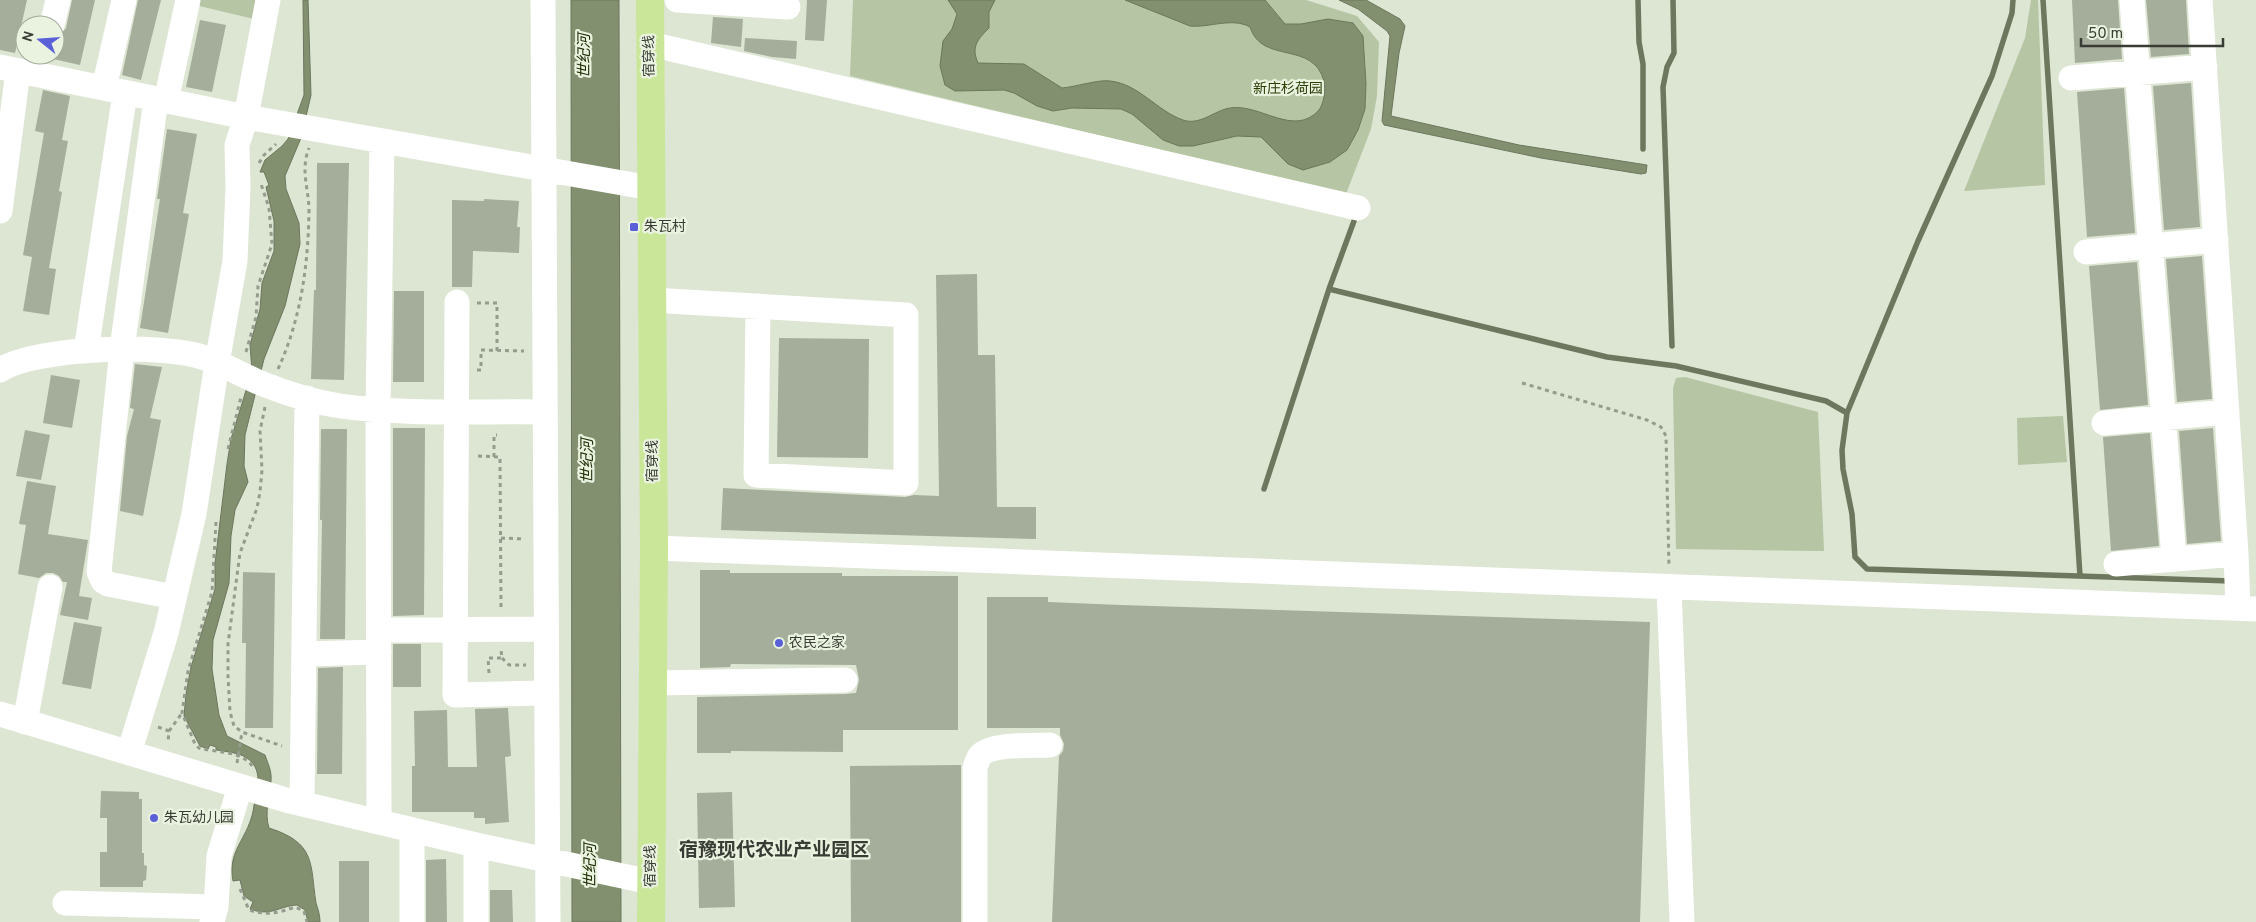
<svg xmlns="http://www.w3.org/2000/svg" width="2256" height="922" font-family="Overpass,'Noto Sans SC',sans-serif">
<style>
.green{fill:#b6c5a3}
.water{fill:#82906f;stroke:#6c775d}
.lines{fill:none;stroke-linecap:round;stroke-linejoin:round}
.stream{stroke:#6c775d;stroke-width:5.5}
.building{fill:#a5ad9b}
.path{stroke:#959c8e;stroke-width:3;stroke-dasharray:4 4;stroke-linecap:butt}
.minor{stroke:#fff;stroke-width:25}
.major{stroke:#cae698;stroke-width:28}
.poi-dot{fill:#5a60d7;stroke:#eaf3e0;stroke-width:2}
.labels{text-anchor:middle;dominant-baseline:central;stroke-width:4.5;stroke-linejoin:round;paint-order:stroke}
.street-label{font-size:14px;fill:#383c34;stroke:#eaf3e0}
.park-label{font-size:14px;fill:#2a3c04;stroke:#eaf3e0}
.poi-label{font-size:14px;fill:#383c34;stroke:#eaf3e0;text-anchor:start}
.water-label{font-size:15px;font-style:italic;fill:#222f07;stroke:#eaf3e0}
.district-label{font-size:19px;font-weight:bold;fill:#383c34;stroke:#eaf3e0}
</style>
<rect width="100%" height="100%" fill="#dde5d3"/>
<path class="green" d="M194,0h68l-4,20 -63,-15z
M853,0h453l51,16 22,26 -2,54 -6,33 -25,65 -496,-118z
M2031,0h7l7,185 -81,6 61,-153z
M1685,377l133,35 6,139 -148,-2 -3,-161 3,-10z
M2063,416l4,46 -49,3 -1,-47z"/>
<path class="water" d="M303,0h5l3,95 -10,43 -16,38 1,13 13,34 1,21 -15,62 -21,53 -19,76 -1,31 4,16 -13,28 -4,26 -2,47 -16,57 -1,29 7,46 8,21 38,19c3,9 7,16 6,26 -1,17 -7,31 -2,47 47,15 41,35 47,75 2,6 4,12 4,19h-12l-3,-12 -8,-5c-18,1 -26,12 -47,4l3,-7 -9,-6 -4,-16 -7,1c-5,-28 10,-38 18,-62 4,-11 4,-29 7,-42 -3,-23 -22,-24 -42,-27v-3l-6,-2 -2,4 -8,-3 -16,-30 2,-22 5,-27 24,-78v-26l12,-99 4,-25 21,-68 -2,-26 10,-36 2,-26 12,-32v-30l-8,-34 3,-2 -5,-13h-4l5,-12 17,-14 6,-7 16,-44z
M571,0h48l2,922h-49z
M948,0h47l-6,12v16c-12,12 -18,19 -11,35l46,1 38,24c13,-1 38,-9 48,-7 29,3 47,30 73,39 17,6 32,-10 47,-12 30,-5 64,30 89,2 5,-7 7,-20 5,-29 -11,-41 -62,-16 -74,-54 -18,-10 -41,1 -60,-1l-65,-26h140l20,24h16l27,-5 25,4 10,13 3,48 -1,25 -7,21 -11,20 -17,12 -27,8 -15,-6 -27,-27 -24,-1 -44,10h-14l-16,-6 -31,-26 -11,-5 -49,-1 -19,3 -16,-5 -23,-13 -10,-3 -49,1 -10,-6 -5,-19 3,-25 9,-12 5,-15z
M1339,0h27l34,19 5,7 -6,27 -8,63 128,29 128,20 -1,8 -5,1 -100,-16 -157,-33 -2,-4 8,-85 -3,-5 -29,-22z"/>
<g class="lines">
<path class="stream" d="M1638,0l1,42 4,22v85
M2013,0l-1,13 -20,63 -74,165 -71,172 -5,37 1,19 9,45 3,43 12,12 364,12
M2043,0l37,576
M1329,289l278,68 69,9 150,35 21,12
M1672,346l-9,-259 4,-20 7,-14 -1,-53
M1264,489l65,-200 25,-68"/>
</g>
<path class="building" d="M0,0h27l-12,53 -15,-3z
M72,0h23l-15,65 -27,-6 5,-22 8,-9z
M138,0h23l-20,80 -19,-5z
M807,0h20l-3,41 -19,-1z
M2072,0h46l4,59 -47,4z
M2146,0h40l3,54 -38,3z
M713,17l30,2 -2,28 -30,-4z
M200,20l26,5 -14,67 -26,-5z
M745,38l52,3 -1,18 -24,-2 -28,-6z
M2191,83l9,144 -36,3 -11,-144z
M2124,88l11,145 -48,4 -10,-145z
M43,90l27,6 -8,44 6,1 -9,50 3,1 -13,76 7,1 -7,46 -26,-4 9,-54 -9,-2 21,-122 -9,-2z
M167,129l30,5 -14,79 6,1 -21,119 -28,-5 20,-129h-3z
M317,163h32l-5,217 -33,-1 3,-89h2z
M484,199l35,2 -2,26h3l-1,26 -46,-2 -1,36h-20v-87l32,1z
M2202,256l10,143 -35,3 -11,-143z
M2137,262l11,143 -48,5 -11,-144z
M977,274l1,81h17l2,152h39v32l-315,-9 2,-42 182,9 9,-2 25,1 -3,-221z
M394,291h30v91h-31z
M779,338l90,1 -1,119 -91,-1z
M135,364l27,3 -12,51 11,2 -18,96 -23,-5 7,-75 7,-27 -4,-1z
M51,375l29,5 -8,48 -29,-5z
M393,428h32l-1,187 -31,1z
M2213,428l8,113 -34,3 -8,-113z
M321,429h26l-2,210h-25l2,-119h-2z
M25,430l25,5 -9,45 -25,-4z
M2150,433l9,113 -48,5 -8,-114z
M27,481l29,5 -8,48 40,6 -9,56 13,2 -4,22 -28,-5 7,-33h-4l-4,-6 -6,-3h-7l-7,5 -21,-4 8,-49 -7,-1z
M700,570h30v3h112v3h116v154h-115v22l-112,-1v2h-34v-56l148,-3 11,-1 3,-13 -3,-15 -125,-1 -1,3 -30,1z
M243,572l32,1 -2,155h-28l1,-85h-4z
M987,597h61v5l73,3 529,17 -10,300h-588l7,-166 4,-5 1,-7 -4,-9v-7h-73z
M74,622l28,5 -11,62 -29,-5z
M393,644h28v43h-28z
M343,667l-1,107h-25l1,-106z
M508,708l3,48 -6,1 4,65 -24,2v-6h-11v-6h-62v-46h3l-1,-55 33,-1 1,57h29l-2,-58z
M961,765v157h-110l-1,-156z
M101,791l38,1v7h3v54h2v12l3,1 -1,14 -3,1v6h-43v-35h7v-34h-7z
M732,792l3,115 -36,1 -2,-115z
M446,859l1,63h-21v-62z
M339,861h30v61h-30z
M490,890h22l1,32h-23z"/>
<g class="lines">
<path class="path" d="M259,163l5,-8 12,-11
M477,303h20v48
M246,352l10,-35 2,-31 14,-42 -3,-36 -8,-24
M278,369c23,-50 30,-103 31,-157 0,-24 -9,-41 0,-64
M477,370h4v-20l43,1
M1522,383l125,37 14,7 5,9 3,131
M265,407l-5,24 2,39 -2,22 -3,16 -17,45 -12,91v32l2,36 4,14 8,6 40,14
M228,449l13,-52
M478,456l22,1 1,152
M494,457v-22h3
M216,522l-4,70 -24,79 -6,42 13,31 4,4c17,5 43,2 54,19
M501,538l24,1
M502,658l7,7h17
M489,673l-1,-15h14l-1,-8
M158,727l11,4 -1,11
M169,731l13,-18
M237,763l5,-31
M240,889l9,21c18,6 29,3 46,-3l9,4 3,11"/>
<path class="minor" d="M543,0l5,922
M677,0l111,7
M2132,0l42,559
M2200,0l36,554 2,54
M52,25l6,-25
M650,44l708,164
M0,67l246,50 405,71
M2071,78l134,-11
M104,88l20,-88
M156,99l-34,250 -23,223 4,9 5,3 66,13
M166,101l22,-101
M0,211l18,-140
M2086,252l130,-12
M652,300l254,15v168l-150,-8 2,-169
M457,302l-2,393 91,-2
M86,351l39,-258
M0,370c36,-23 164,-27 205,-12 20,7 39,18 58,26 25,10 51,18 77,22 67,9 137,5 205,6
M2104,423l123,-11
M654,548l1602,61
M2116,564l120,-10
M1669,587l13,335
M379,630l167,-1
M304,654l75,-2
M653,683l192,-3
M0,714l286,86 190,45 175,37
M25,722l25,-135
M129,753l37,-120 28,-119 23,-151 18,-102 3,-73 -1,-43 9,-28 22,-117
M302,804l5,-406
M379,822l-1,-412 4,-269
M476,845v77
M65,903l151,4
M212,922l4,-15 3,-51 21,-69
M412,922v-92
M975,922v-155c2,-4 3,-9 5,-11 10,-13 54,-10 70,-11"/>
<path class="major" d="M650,0l4,548 -3,374"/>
</g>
<g class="poi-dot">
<rect x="629" y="222" width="10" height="10" rx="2.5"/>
<circle cx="779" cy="643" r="5"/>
<circle cx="154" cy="818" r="5"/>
</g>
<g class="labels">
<g class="street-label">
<text transform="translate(650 56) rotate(-91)">宿穿线</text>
<text transform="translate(653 461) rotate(-90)">宿穿线</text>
<text transform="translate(651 866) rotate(-90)">宿穿线</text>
</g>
<g class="park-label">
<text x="1288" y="89">新庄杉荷园</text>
</g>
<g class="poi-label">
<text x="644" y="227">朱瓦村</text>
<text x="789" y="643">农民之家</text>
<text x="164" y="818">朱瓦幼儿园</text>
</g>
<g class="water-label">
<text transform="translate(585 56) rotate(-90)">世纪河</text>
<text transform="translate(588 461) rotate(-90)">世纪河</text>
<text transform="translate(591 866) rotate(-90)">世纪河</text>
</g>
<g class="district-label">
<text x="774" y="851">宿豫现代农业产业园区</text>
</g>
</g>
<g transform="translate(40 40) rotate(287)"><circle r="24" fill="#eaf3e0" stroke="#a3aa9b"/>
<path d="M0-4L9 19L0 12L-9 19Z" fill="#5a60d7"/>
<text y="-8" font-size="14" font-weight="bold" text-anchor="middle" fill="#383c34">N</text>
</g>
<path d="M2081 38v8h142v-8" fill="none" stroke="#383c34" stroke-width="2.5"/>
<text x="2088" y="38" font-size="15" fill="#383c34" stroke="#eaf3e0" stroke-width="4" paint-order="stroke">50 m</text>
</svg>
